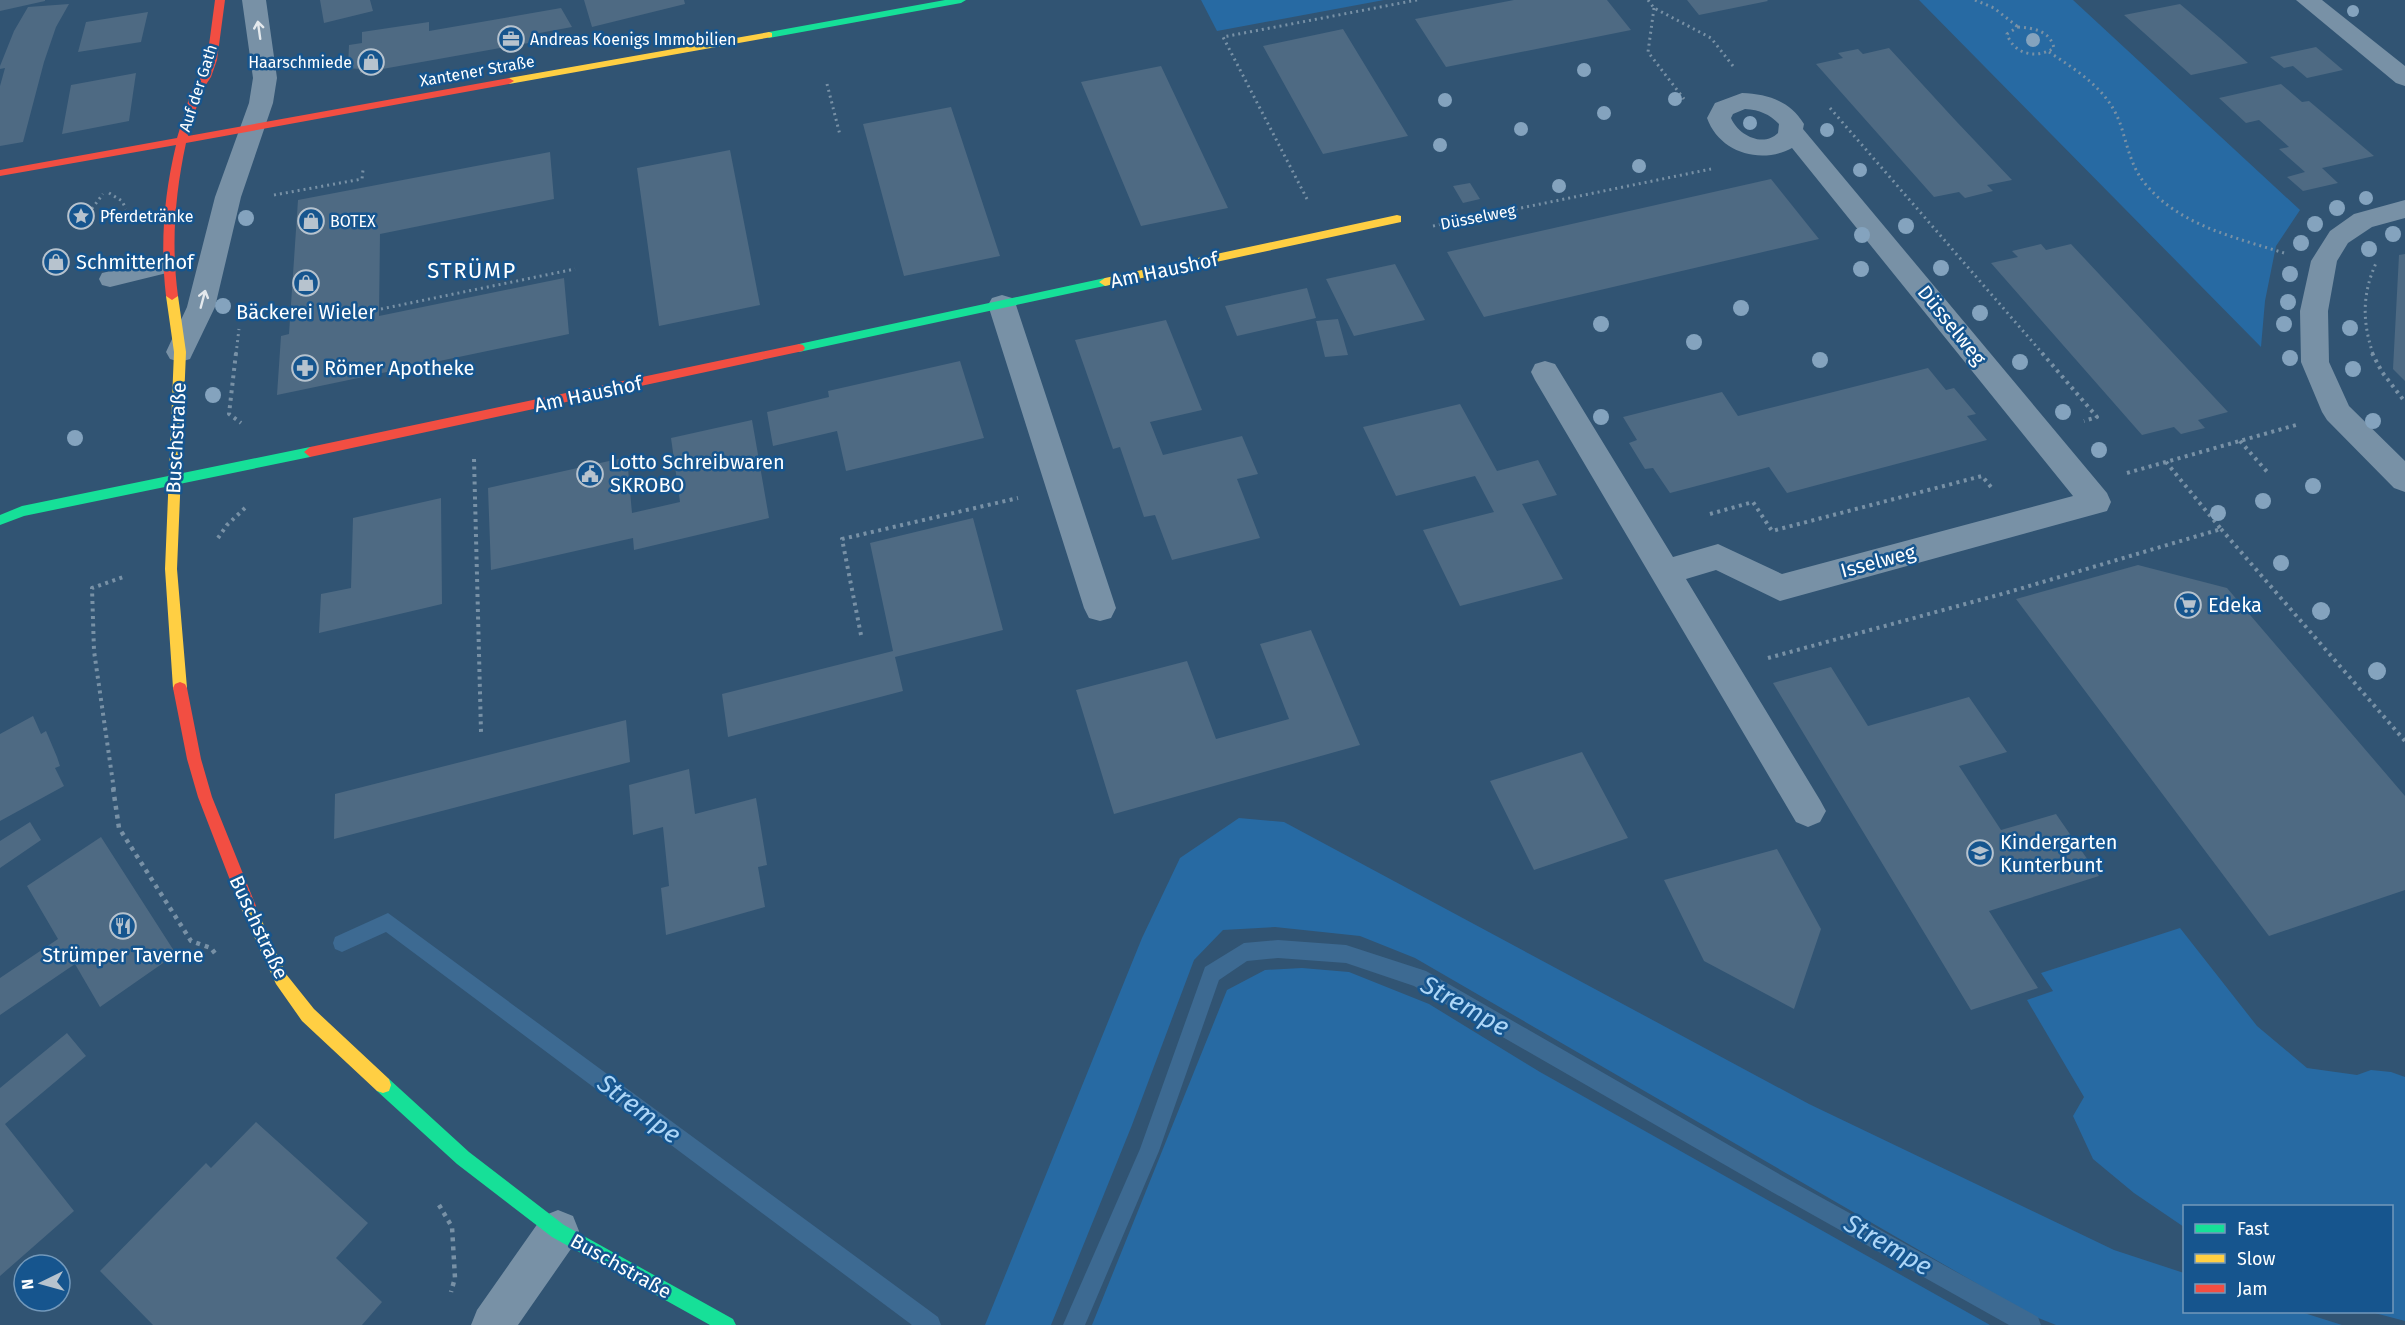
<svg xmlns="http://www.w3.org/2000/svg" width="2405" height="1325" font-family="'Fira Sans',sans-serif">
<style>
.green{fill:#276aa3}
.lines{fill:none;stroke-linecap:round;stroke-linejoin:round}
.stream{fill:#3d6a92;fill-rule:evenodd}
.building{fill:#4e6a83}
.path-far2{stroke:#7891a6;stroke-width:3;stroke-dasharray:2 4;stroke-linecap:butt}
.path-far1{stroke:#7891a6;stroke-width:4;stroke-dasharray:3 4.5;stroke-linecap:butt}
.path{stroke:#7891a6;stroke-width:4.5;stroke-dasharray:4 5;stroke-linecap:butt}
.lane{fill:#7891a6;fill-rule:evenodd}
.street{fill:#7891a6;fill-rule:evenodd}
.fast{fill:#16e098;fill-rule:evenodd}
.slow{fill:#ffcf43;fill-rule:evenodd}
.jam{fill:#f24e42;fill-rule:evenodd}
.tree{fill:#84a3be}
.oneway{stroke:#e4e9ed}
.labels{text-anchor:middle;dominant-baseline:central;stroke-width:5;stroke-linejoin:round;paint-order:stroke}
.far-poi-label{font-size:16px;fill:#fff;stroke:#16558e;text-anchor:start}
.far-street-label{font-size:16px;fill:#fff;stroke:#16558e}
.poi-label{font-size:20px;fill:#fff;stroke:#16558e;text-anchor:start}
.street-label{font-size:20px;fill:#fff;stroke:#16558e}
.quarter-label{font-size:22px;letter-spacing:1.5px;fill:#fff;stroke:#16558e}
.near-water-label{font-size:26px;font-style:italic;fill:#add6f7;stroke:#16558e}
</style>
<rect width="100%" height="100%" fill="#315473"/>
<path class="green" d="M1201,0h183l-167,31z
M1919,0h154l227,210 -24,36 -11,55 -4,46z
M1239,818l45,4 525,282 305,146 70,23v39h117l41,13h-286l-25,-10 -616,-357 -55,-22 -85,-9 -52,3 -29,30 -62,165 -81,200h-66l157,-387 38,-80z
M2180,928l77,98 50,42 50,7 14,-5 20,2 14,5v244l-34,-9h21v-106h-208v21l-50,-34 -41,-34 -20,-43 11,-19 -57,-97 26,-9 -12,-18z
M1302,968l47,4 80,32 111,68 450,253h-898l135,-335 38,-20z"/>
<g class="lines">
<path class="stream" d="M388,913l550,404 3,8h-29l-526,-393 -44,20 -7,-3 -2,-6 2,-6z
M1278,940l68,5 80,26 360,207 252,139 3,8h-32l-237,-133 -358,-206 -68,-23 -68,-5 -31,3 -28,19 -60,171 -74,174h-22l77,-176 65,-182 39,-24z"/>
</g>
<path class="building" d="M0,0h45v1l-45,10z
M320,0h50l3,11 -49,12z
M584,0h100l1,4 -93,23z
M1514,0h93l24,30 -185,37 -31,-48z
M1687,0h80l1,1 -69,14z
M69,4l-13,23 -12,35 -21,80 -23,4v-60l5,-18 -5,1v-3l14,-35 14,-24z
M2180,4l40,34 28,25 -57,12 -67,-60z
M561,8l11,19 -38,7v8l-174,31v-4l-12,-1 1,-23 13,-2v-11l67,-10v9z
M148,12l-7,30 -63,10 8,-30z
M1343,29l65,107 -85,18 -60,-108z
M2316,47l27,23 -36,8 -14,-12 -9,2 -14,-11z
M1889,48l67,73 56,59 -25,5 6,6 -28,7 -6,-6 -25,5 -118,-133 27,-6 -5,-5 20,-4 5,5z
M1161,66l67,142 -87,18 -60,-144z
M136,73l-7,48 -67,13 9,-49z
M2281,84l21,18 7,-1 65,55 -52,12 16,15 -35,8 -16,-14 18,-5 -26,-23 10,-2 -30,-27 -13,3 -27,-25z
M951,107l49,149 -96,20 -41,-152z
M730,150l30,155 -101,21 -22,-158z
M550,152l4,47 -174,35 -1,82 185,-38 5,56 -292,61 4,-59 8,-2 9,-134z
M1771,179l48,60 -335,78 -37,-65z
M1470,183l10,16 -17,4 -10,-17z
M2041,244l5,6 25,-6 157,168 -30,8 7,8 -24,6 -7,-7 -32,8 -151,-172 27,-6 -6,-6z
M2405,254v127l-12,-12 6,-114z
M1395,264l30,56 -71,16 -28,-57z
M1307,288l9,30 -79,18 -12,-30z
M1338,319l10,36 -23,2 -9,-36z
M1166,320l36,90 -52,12 13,33 79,-19 16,38 -21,5 23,59 -88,22 -17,-45 -11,2 -24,-70 -7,2 -38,-109z
M960,361l24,77 -138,33 -9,-40 -64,15 -6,-34 62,-15 -1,-6z
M1928,368l18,22 8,-2 22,26 -9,2 20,24 -200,53 -18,-26 -99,26 -17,-25 -8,1 -16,-26 8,-3 -14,-23 99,-25 16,24z
M1460,404l37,67 41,-11 19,35 -35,9 41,75 -103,27 -37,-76 71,-18 -19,-36 -79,20 -33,-69z
M752,420l17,98 -135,32 -1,-12 -142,32 -3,-82 139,-31 5,56 48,-11 -9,-64z
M441,498l1,106 -123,29 2,-39 30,-6 2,-70z
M973,518l30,112 -108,27 8,34 -175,46 -6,-43 171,-43 -23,-108z
M2138,565l89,23 178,208v94l-136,46 -253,-337z
M1311,630l49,115 -246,69 -38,-124 111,-29 29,78 73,-20 -29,-75z
M1831,667l37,59 101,-29 38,55 -48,14 42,64 55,-16 43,62 -110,35 49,77 -67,22 -198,-327z
M33,716l8,18 5,-3 11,26 3,9 -5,2 9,18 -64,35v-87z
M626,720l4,42 -296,77 1,-45z
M1582,752l46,86 -94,32 -44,-89z
M689,769l6,45 61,-16 11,67 -9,2 7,40 -99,28 -5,-47 8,-2 -6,-59 -30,8 -4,-50z
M30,822l11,18 -41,28v-27z
M101,837l75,117 -76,53 -25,-43 -75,51v-37l58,-39 -31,-53z
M1777,849l44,80 -27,80 -90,-48 -40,-81z
M67,1033l19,23 -81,68 69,87 -74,65v-188z
M256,1122l112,101 -32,35 46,44 -20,23h-209l-53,-54 106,-108 5,5z"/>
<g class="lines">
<path class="path-far2" d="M1648,0l6,8 57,30 22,28
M1975,0l19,8 24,19
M1654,8l-6,44 36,47
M2018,27c16,1 32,4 36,21 -17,11 -40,7 -47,-14z
M2049,52c30,20 60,38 72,74 6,19 10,39 22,55 34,44 91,56 141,72
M827,84l13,51
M1830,108l213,246
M109,193l13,8 4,8
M274,195l88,-16 1,-9
M1307,199l-84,-162 194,-37
M81,223l22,-29
M1433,226l278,-57
M381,309l194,-40
M236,354l3,-25
M2373,354c-11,-33 -11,-61 4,-93"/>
<path class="path-far1" d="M236,353l-7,61 12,9
M2042,353l55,64 -13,4
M2372,353l10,19 23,30
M2240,441l29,33
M474,459l7,273
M2127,473l169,-48
M1710,514l43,-12 19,29 210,-55 9,11
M2221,529l184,212
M218,538l9,-13 18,-17
M861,635l-19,-96 176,-41
M1768,658l241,-66 212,-63 -55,-67
M114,790l-20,-139 -2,-63 34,-12"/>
<path class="path" d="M113,788l6,40 72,113 20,7 6,8
M439,1205l13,22 3,51 -4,14"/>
<path class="lane" d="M167,258l8,3 3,5 -3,5 -65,16 -8,-2 -3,-6 3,-6z"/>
<path class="street" d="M242,0h24l11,78 -4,25 -32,94 -26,110 -25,52 -10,3 -10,-3 -4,-7 21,-45 28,-110 34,-94 4,-25z
M2296,0h26l83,66v20l-9,-3z
M1742,93c26,1 48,8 62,31l-1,5 304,364 4,9 -4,9 -11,3 -316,87 -64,-31 -30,9 134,221 6,11 -6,11 -12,5 -12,-5 -261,-442 -4,-8 4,-8 10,-3 10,3 118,193 45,-13 64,30 291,-78 -281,-348c-32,17 -73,4 -85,-30l8,-15zM1745,109c15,1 24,5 34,15l-1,9c-15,15 -40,2 -47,-15l2,-4z
M2405,200v18l-33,9 -24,16 -11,18 -9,50 1,51 20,44 56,55v31l-11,-4 -67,-68 -5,-8 -21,-50 -1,-51 11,-50 19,-30 24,-17z
M1002,295l10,3 4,7 100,303 -5,10 -11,3 -11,-3 -5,-10 -96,-303 4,-7z
M558,1210l15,6 6,15 -6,15 -55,79h-47l6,-15 66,-94z"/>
<path class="fast" d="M945,0h21l-5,3 -192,35 -5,-3 5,-3z
M1105,278l6,4 -2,3 -310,67 -6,-4 6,-4z
M310,447l6,5 -6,5 -286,59 -24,9v-10l22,-9z
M383,1077l6,2 80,73 95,73 169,94 3,6h-26l-158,-88 -95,-73 -80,-73 -2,-6 2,-6z"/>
<path class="slow" d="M769,32l3,1v4l-263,47 -5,-3 5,-3z
M1397,215l4,1v6l-296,64 -6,-4 6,-4z
M172,292l6,4 8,56 -9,217 10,119 -2,4 -5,2 -5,-2 -2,-4 -8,-119 9,-217 -8,-56z
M248,899l5,2 33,73 28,35 75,70 2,6 -2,6 -6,2 -6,-2 -75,-70 -26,-37 -36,-78 3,-5z"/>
<path class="jam" d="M215,0h10l-8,60 -6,17 -10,15 -13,44 321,-58 5,3 -5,3 -323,59c-11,51 -15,101 -8,153l-6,4 -6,-4c-6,-52 -2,-101 10,-151l-176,31v-6l177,-32 14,-46 10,-15 6,-17z
M799,344l4,1 2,3 -2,3 -493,106 -6,-5 6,-5z
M180,682l5,2 2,4 14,71 11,38 44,109 -3,5 -5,2 -5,-2 -3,-5 -42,-109 -11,-38 -14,-71 2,-4z"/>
</g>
<g class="tree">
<circle cx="2353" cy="11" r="6"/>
<circle cx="2033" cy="40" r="7"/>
<circle cx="1584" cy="70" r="7"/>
<circle cx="1675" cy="99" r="7"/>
<circle cx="1445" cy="100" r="7"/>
<circle cx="1604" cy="113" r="7"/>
<circle cx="1750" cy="123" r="7"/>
<circle cx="1521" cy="129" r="7"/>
<circle cx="1827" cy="130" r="7"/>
<circle cx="1440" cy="145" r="7"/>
<circle cx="1639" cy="166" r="7"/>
<circle cx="1860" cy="170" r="7"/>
<circle cx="1559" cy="186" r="7"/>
<circle cx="2366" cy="198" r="7"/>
<circle cx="2337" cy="208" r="8"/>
<circle cx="246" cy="218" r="8"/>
<circle cx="2315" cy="224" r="8"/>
<circle cx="1906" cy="226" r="8"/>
<circle cx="2393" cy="234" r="8"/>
<circle cx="1862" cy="235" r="8"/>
<circle cx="2301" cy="243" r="8"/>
<circle cx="2369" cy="249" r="8"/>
<circle cx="1941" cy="268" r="8"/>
<circle cx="1861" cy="269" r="8"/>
<circle cx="2290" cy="274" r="8"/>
<circle cx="2288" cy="302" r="8"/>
<circle cx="223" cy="306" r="8"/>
<circle cx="1741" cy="308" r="8"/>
<circle cx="1980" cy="313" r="8"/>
<circle cx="1601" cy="324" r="8"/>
<circle cx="2284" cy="324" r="8"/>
<circle cx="2350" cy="328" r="8"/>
<circle cx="1694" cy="342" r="8"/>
<circle cx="2290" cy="358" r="8"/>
<circle cx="1820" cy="360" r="8"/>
<circle cx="2020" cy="362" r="8"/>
<circle cx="2353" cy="369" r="8"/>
<circle cx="213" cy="395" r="8"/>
<circle cx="2063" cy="412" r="8"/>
<circle cx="1601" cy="417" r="8"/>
<circle cx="2373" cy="421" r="8"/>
<circle cx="75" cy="438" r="8"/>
<circle cx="2099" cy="450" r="8"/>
<circle cx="2313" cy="486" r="8"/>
<circle cx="2263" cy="501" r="8"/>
<circle cx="2218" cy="513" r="8"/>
<circle cx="2281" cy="563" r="8"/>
<circle cx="2321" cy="611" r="9"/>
<circle cx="2377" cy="671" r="9"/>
</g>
<defs><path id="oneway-shaft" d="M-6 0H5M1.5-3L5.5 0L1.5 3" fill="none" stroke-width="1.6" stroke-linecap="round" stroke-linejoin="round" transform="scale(1.5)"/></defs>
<g class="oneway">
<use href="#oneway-shaft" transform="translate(259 30) rotate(-98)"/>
<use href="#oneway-shaft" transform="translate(203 299) rotate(-75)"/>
</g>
<defs>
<g id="office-ring" transform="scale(1.35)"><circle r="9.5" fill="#16558e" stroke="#b7c3ce" stroke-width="1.5"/><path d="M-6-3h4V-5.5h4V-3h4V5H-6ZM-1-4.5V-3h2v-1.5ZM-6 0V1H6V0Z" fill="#b7c3ce"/></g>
<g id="shop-ring" transform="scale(1.35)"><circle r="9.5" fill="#16558e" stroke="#b7c3ce" stroke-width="1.5"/><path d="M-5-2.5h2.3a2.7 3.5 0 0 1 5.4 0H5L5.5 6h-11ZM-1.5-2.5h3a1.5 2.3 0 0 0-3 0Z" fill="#b7c3ce"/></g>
<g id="sight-ring" transform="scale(1.35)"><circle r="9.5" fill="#16558e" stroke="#b7c3ce" stroke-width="1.5"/><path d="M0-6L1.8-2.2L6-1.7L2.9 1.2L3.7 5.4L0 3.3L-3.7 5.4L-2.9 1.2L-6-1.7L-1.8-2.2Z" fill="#b7c3ce"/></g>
<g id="pharmacy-ring" transform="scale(1.35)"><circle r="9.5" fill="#16558e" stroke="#b7c3ce" stroke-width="1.5"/><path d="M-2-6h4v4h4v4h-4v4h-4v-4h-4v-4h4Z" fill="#b7c3ce"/></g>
<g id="civic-ring" transform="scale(1.35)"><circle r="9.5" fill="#16558e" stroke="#b7c3ce" stroke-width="1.5"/><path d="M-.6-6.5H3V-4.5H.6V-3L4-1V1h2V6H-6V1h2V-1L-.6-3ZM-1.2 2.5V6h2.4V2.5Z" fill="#b7c3ce"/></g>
<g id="supermarket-ring" transform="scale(1.35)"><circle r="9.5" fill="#16558e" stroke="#b7c3ce" stroke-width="1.5"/><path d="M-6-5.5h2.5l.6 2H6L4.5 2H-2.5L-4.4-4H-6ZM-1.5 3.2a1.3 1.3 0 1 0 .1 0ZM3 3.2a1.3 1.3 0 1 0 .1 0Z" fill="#b7c3ce"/></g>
<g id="school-ring" transform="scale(1.35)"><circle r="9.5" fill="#16558e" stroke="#b7c3ce" stroke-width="1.5"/><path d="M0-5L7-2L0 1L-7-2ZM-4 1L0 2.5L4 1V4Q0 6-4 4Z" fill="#b7c3ce"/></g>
<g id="restaurant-ring" transform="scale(1.35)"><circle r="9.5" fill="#16558e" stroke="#b7c3ce" stroke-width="1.5"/><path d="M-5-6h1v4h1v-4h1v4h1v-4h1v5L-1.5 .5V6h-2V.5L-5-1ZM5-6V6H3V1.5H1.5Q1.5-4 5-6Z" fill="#b7c3ce"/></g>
</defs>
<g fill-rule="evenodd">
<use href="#office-ring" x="511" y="39"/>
<use href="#shop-ring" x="371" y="62"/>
<use href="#sight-ring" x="81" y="216"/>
<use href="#shop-ring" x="311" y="221"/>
<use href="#shop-ring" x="56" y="262"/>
<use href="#shop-ring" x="306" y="283"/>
<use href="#pharmacy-ring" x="305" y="368"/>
<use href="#civic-ring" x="590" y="474"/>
<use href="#supermarket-ring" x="2188" y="605"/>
<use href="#school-ring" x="1980" y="853"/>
<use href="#restaurant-ring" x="123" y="926"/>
</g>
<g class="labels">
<g class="far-poi-label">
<text x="530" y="39">Andreas Koenigs Immobilien</text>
<text x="352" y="62" text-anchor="end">Haarschmiede</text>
<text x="100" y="216">Pferdetränke</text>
<text x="330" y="221">BOTEX</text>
</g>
<g class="far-street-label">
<text transform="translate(477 71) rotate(-10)">Xantener Straße</text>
<text transform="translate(198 88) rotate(-72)">Auf der Gath</text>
<text transform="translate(1478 217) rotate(-11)">Düsselweg</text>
</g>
<g class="poi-label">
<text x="76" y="262">Schmitterhof</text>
<text x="306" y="312" text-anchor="middle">Bäckerei Wieler</text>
<text x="324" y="368">Römer Apotheke</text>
<text x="610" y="462">Lotto Schreibwaren<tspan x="610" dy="23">SKROBO</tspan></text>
<text x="2208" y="605">Edeka</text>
<text x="2000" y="842">Kindergarten<tspan x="2000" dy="23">Kunterbunt</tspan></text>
<text x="123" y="955" text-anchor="middle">Strümper Taverne</text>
</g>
<g class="street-label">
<text transform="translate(1164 270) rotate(-12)">Am Haushof</text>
<text transform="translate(1952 325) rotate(51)">Düsselweg</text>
<text transform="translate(588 394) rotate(-12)">Am Haushof</text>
<text transform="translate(176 438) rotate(-87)">Buschstraße</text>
<text transform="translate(1878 561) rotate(-15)">Isselweg</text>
<text transform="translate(259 927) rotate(65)">Buschstraße</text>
<text transform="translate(621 1266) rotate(29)">Buschstraße</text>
</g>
<g class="quarter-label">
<text x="472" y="270">STRÜMP</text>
</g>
<g class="near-water-label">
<text transform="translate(1465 1006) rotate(29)">Strempe</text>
<text transform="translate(639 1109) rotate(37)">Strempe</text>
<text transform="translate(1888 1245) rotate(30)">Strempe</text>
</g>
</g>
<rect x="2183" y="1205" width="210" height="108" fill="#16558e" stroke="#7399bb" stroke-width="1.5"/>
<rect x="2195" y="1224" width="30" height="9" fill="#16e098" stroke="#7399bb" stroke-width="1.5"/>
<text x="2237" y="1235" font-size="18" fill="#ffffff">Fast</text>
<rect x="2195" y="1254" width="30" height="9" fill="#ffcf43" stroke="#7399bb" stroke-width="1.5"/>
<text x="2237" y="1265" font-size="18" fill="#ffffff">Slow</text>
<rect x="2195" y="1284" width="30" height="9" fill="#f24e42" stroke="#7399bb" stroke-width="1.5"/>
<text x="2237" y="1295" font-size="18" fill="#ffffff">Jam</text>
<g transform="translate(42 1283) rotate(265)"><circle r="28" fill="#16558e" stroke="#7399bb" stroke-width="1.5"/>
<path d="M0-4.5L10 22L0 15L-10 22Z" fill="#b7c3ce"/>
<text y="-9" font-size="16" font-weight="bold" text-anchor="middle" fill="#ffffff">N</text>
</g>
</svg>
